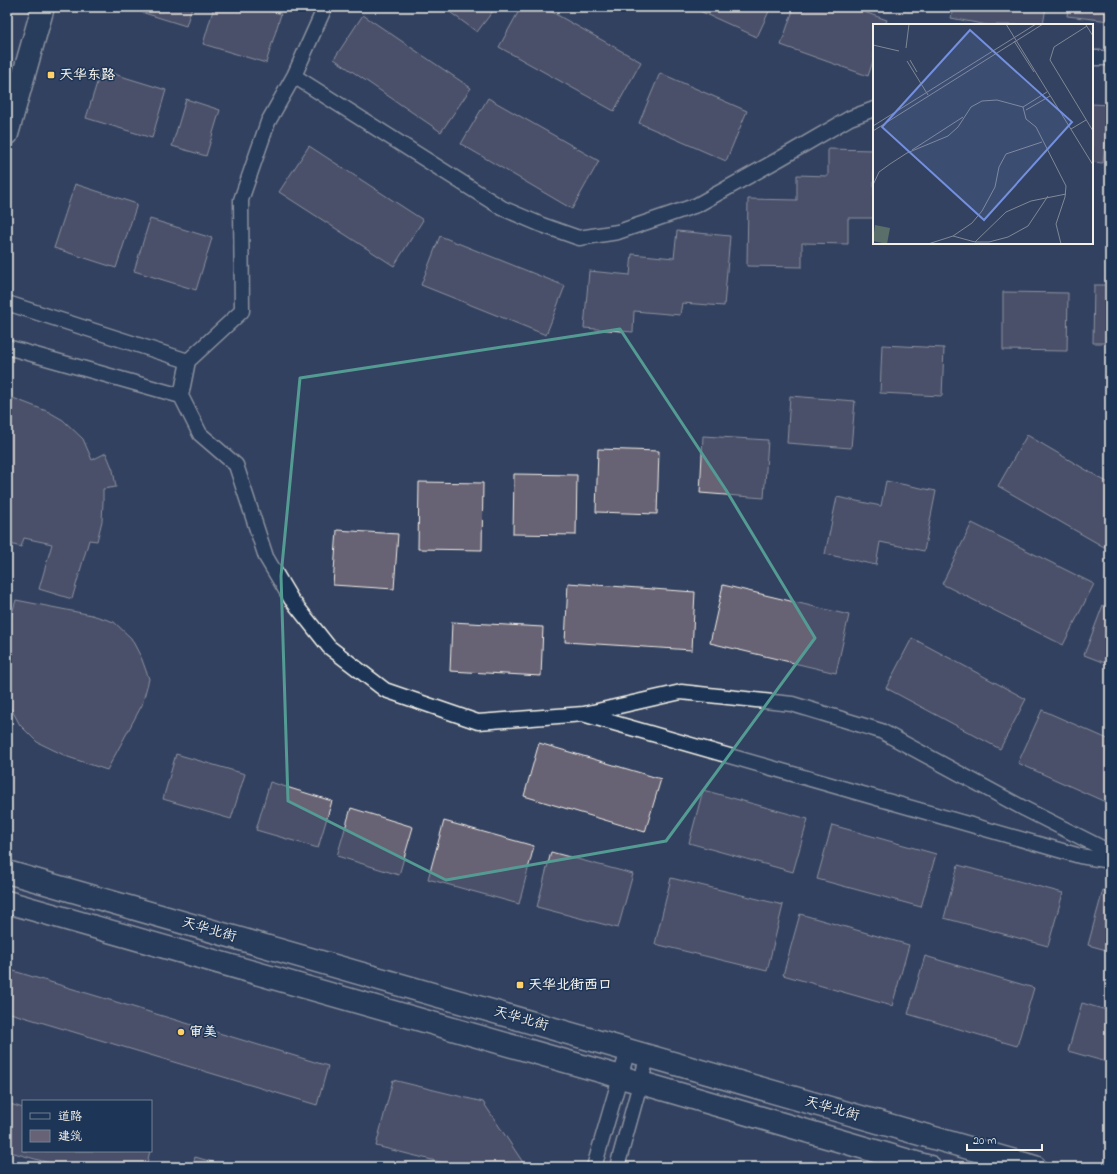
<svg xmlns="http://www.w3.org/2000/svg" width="1117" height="1174" font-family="'Indie Flower','LXGW WenKai TC',sans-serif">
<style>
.building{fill:#676275;stroke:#f4f1e8}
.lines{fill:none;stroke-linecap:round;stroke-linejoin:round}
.service-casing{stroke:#f4f1e8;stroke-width:17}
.tertiary-casing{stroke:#f4f1e8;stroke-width:25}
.service{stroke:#1d3557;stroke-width:14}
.tertiary{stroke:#1d3557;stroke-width:22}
.marked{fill:none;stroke:#549b93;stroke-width:3;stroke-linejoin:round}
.poi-dot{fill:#ffd166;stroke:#1d3557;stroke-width:1.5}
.labels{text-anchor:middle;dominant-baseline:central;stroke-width:3;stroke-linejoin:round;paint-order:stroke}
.poi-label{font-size:14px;font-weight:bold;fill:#f4f1e8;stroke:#1d3557;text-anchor:start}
.street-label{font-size:14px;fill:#f4f1e8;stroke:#1d3557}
.inset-road{fill:none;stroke:#808896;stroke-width:1}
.view{fill:#738fde;fill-opacity:0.15;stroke:#738fde;stroke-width:2}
.inset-edge{fill:none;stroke:#f4f1e8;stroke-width:2}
</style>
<rect width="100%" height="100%" fill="#334260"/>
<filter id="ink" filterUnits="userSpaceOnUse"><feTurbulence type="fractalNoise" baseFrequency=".025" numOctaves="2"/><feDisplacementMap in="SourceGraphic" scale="8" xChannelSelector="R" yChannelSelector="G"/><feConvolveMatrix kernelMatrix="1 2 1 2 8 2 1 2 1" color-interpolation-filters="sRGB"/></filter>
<g filter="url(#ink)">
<path class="building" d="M125,7h67l-6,19z
M214,7h42l25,7 -15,49 -63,-19z
M443,7h53l-19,25z
M521,7h22l98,55 -27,49 -115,-64z
M691,7h80l-14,30z
M794,7h56l37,13 -2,5h-11v33l-6,18 -87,-31z
M953,7h93l-3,18h-56l-36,-7z
M1068,7h42v14l-43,-5z
M363,15l108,73 -30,44 -107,-73z
M101,70l65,20 -14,48 -66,-20z
M660,73l87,38 -21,50 -87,-38z
M488,98l111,63 -27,48 -111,-65z
M186,99l34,11 -14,46 -34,-10z
M1092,104l17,1 -6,58 -11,-1z
M309,146l114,74 -29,46 -115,-74z
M828,149l46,1v68h-26v26l-46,-1v24l-55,-1 1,-67 49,1v-25l31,1z
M75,184l62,20 -21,64 -62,-20z
M150,219l62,19 -16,52 -62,-19z
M677,231l53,5 -6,70 -42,-3 -2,12 -46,-4 -1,21 -49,-4 5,-57 41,4 2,-21 42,4z
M440,236l125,50 -19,49 -125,-50z
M1094,285h16v58h-17z
M1003,292l65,1 -1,58 -64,-1z
M882,345l62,3 -2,48 -62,-3z
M790,396l65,5 -4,47 -64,-5z
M13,398l36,14 14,8 20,19 9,21 14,-7 7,17 3,17 -13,2v13l-1,19 -5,20 -8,-1 -17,59 -33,-10 13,-45 -28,-6 -3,9 -14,-4v-121z
M1027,435l83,49v53l-6,10 -106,-61z
M703,436l65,4 -4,58 -64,-5z
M598,449l61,2 -2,63 -61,-2z
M514,474l63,1 -1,60 -63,-1z
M886,481l50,10 -12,60 -44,-9 -4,23 -51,-11 12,-57 44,9z
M419,482l64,1 -1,67 -64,-1z
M972,523l122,61 -31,61 -121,-61z
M337,530l61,4 -4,55 -61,-4z
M568,583l127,9 -3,58 -127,-8z
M723,585l126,30 -13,58 -126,-30z
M16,600l76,15 22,7 17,16 10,19 8,22 -7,26 -35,65 -39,-13 -31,-15 -17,-17 -12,-22 -1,-73z
M1103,605l7,3v57l-26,-10z
M452,622l91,5 -2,49 -91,-5z
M912,638l114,61 -26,50 -114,-61z
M1042,710l68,30v64l-92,-41z
M539,743l122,36 -16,53 -121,-36z
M176,754l69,20 -14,45 -68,-20z
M270,782l62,19 -14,47 -62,-18z
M703,790l105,29 -15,53 -104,-29z
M351,808l62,19 -14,48 -62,-19z
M444,821l90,25 -15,58 -91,-25z
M832,825l104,29 -15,53 -104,-28z
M551,852l82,22 -15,54 -81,-21z
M958,865l105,28 -15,53 -104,-28z
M671,878l112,27 -16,66 -112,-27z
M1103,890l7,2v59l-22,-6z
M800,914l109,31 -17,61 -109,-31z
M925,956l109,32 -17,58 -109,-32z
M7,969l321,97 -11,39 -310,-93z
M1082,1003l28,8v52l-42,-12z
M393,1080l90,22 43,65h-76l-2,-3 -72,-18z
M7,1103l16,5v43h127l-4,16h-83l-56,-16z
M195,1157l35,10h-38z"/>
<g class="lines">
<g class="service-casing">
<path id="service" d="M325,7l-31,69 -26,46 -27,78 1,111 -54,50 -7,35 19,38 36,31 30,92 25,42 38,48 56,43 93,32 106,-8 97,-22 111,12 89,27 144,78 85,43
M1092,58h18
M294,76l208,132 40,17 37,13 39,-6 79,-27 84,-47 69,-40 24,-9
M7,303l181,58
M7,347l174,49
M586,715l494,141 30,5
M594,1167l34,-117
M617,1167l31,-112"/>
</g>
<g class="tertiary-casing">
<path id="tertiary" d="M7,134l36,-127
M7,872l1028,295
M7,902l614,175 309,90"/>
</g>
<use href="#service" class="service"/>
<use href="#tertiary" class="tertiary"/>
</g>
</g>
<path d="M0 0H1117V1174H0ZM620,329l106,161 89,148 -149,203 -220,39 -158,-79 -7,-225 19,-198z" fill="#334260" fill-opacity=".55" fill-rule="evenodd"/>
<path class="marked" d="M620,329l106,161 89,148 -149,203 -220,39 -158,-79 -7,-225 19,-198z"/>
<g class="poi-dot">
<rect x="47" y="71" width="8" height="8" rx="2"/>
<rect x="516" y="981" width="8" height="8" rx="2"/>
<circle cx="181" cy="1032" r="4"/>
</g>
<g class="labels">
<g class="poi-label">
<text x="59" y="75">天华东路</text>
<text x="528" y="985">天华北街西口</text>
<text x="189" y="1032">审美</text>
</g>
<g class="street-label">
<text transform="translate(209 930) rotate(16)">天华北街</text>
<text transform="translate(521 1019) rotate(16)">天华北街</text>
<text transform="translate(832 1109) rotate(16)">天华北街</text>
</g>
</g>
<g transform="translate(873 24)">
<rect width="220" height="220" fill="#334260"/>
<path d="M2,201l15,3 -3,16 -14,-3z" fill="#5a6f6a"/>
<path class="inset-road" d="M133,0l87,141M213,1l7,11M214,2l-33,21 -4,13 43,71M141,17l20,31M0,21l26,6M33,24l3,-24M37,36l7,12M34,37l21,34M150,83l24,-15M153,86l24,-14M0,102l163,-102M198,105l15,-9M0,107l170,-107M39,126l51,-33M0,161l6,-13 11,-8 17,-11 41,-17 10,-9 13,-20 11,-6 15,-1 26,7 3,12 10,8 30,59 -1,11 -9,27 5,20M80,212l22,6h14l19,-5 20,-11 20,-30M102,218l31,-30 25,-11 35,-7M55,220l25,-8 19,-13 10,-12 13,-24 4,-20 7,-13 36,-12"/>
<path class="view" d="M97,6l102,92 -88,98 -102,-93z"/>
<rect width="220" height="220" class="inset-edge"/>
</g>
<rect width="1117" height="1174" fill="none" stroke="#1d3557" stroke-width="24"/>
<rect x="12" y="12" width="1093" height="1150" fill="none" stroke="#f4f1e8" stroke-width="1.5" filter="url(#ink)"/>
<rect x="22" y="1100" width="130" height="52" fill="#1d3557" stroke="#738091"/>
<rect x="30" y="1113" width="20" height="6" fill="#1d3557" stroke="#738091"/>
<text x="58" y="1120" font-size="12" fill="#f4f1e8">道路</text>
<rect x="30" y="1130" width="20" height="12" fill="#676275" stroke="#738091"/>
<text x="58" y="1140" font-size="12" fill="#f4f1e8">建筑</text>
<path d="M967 1144v6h75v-6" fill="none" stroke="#f4f1e8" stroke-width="2"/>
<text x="973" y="1144" font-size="12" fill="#f4f1e8" stroke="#1d3557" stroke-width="3" paint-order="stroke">20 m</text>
</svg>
